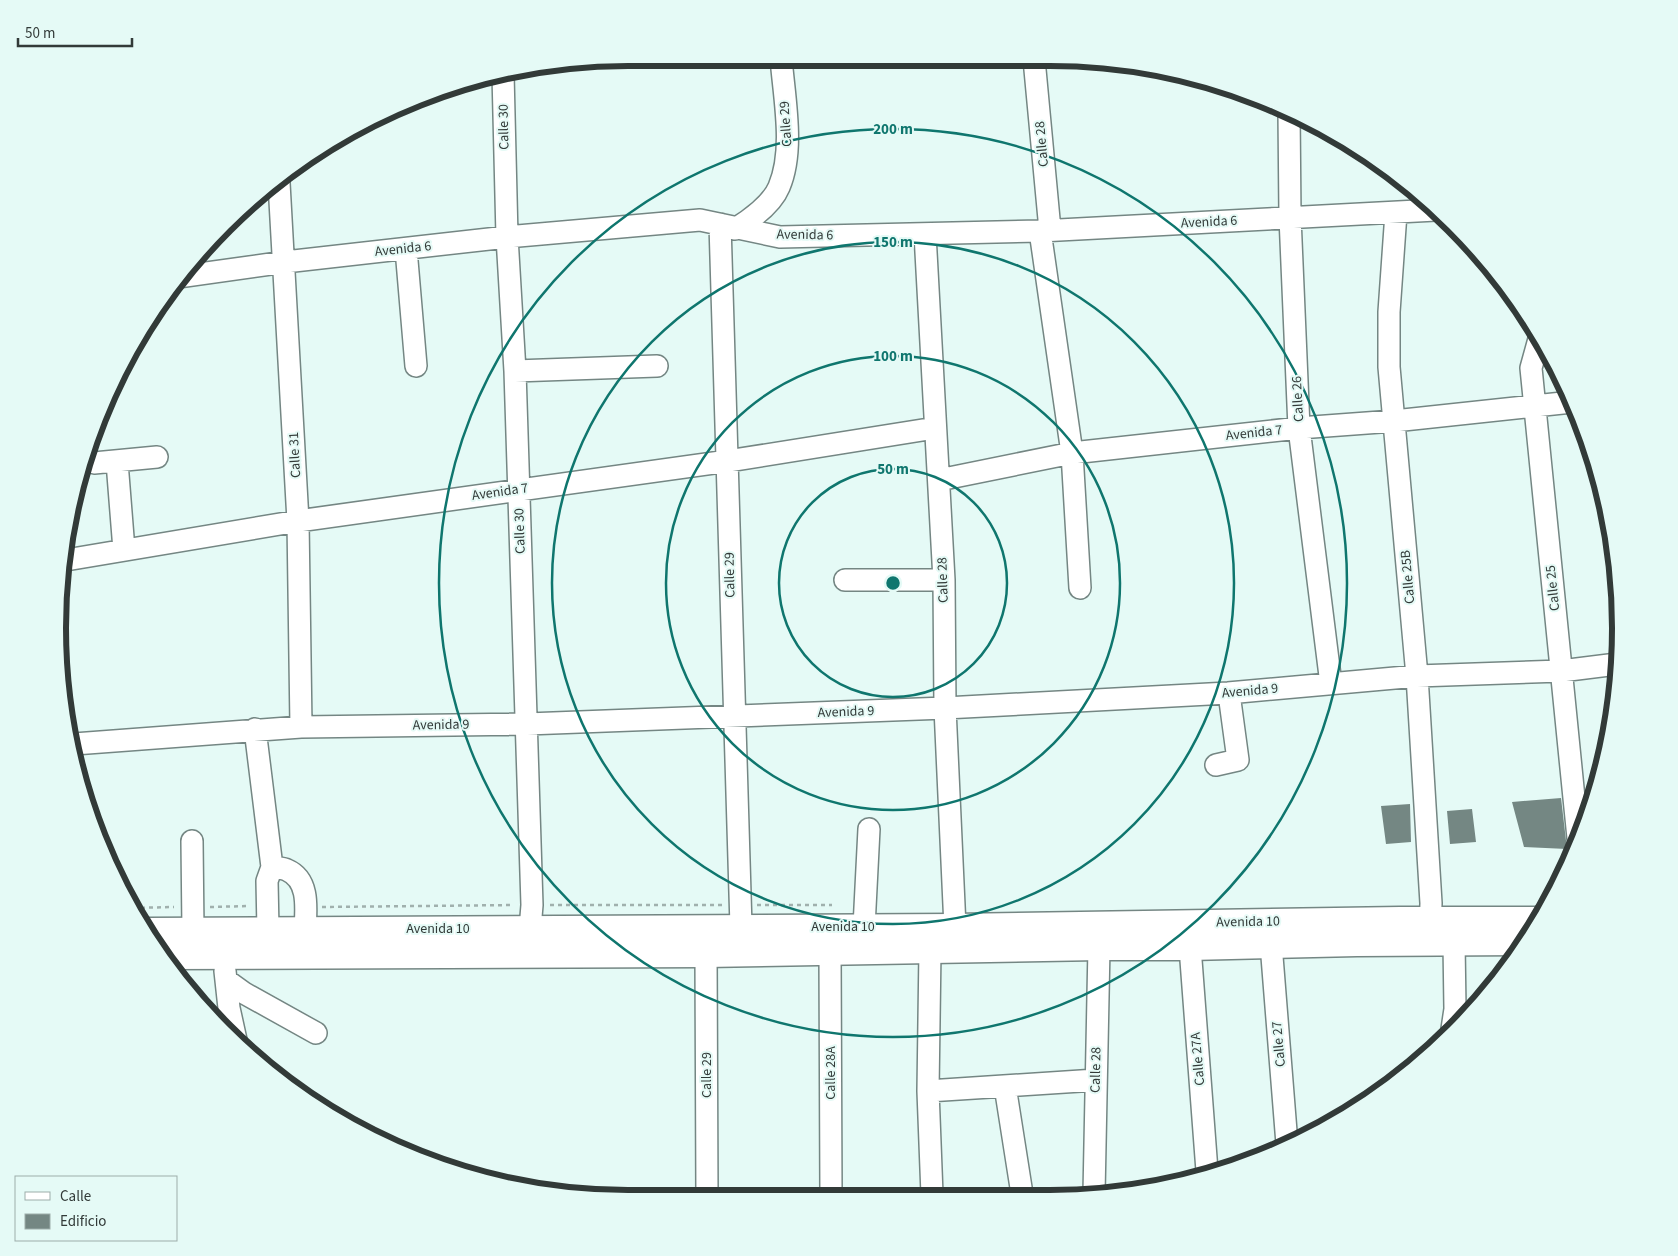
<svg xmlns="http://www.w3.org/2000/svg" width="1678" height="1256" font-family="'Source Sans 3',sans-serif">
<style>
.building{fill:#748783}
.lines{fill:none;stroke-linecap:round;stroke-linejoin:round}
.minor-casing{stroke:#748683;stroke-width:24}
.major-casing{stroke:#748683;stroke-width:29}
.path{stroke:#a0b0ad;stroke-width:2.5;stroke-dasharray:4 4;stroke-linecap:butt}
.minor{stroke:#fff;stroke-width:21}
.major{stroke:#fff;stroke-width:26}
.ring{fill:none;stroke:#0f766e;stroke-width:2.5}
.labels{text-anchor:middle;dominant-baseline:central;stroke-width:4;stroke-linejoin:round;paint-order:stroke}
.street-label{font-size:14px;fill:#323a38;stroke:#e5faf6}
.rim{fill:none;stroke:#323a38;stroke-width:6}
.centre{fill:#0f766e;stroke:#e5faf6;stroke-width:2.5}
.ring-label{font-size:15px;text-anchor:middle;font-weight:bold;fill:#0f766e;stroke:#e5faf6;stroke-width:4;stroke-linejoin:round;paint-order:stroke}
</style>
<rect width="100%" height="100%" fill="#e5faf6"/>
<path class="building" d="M1561,798l6,51 -43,-2 -12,-45z
M1410,804l1,38 -25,2 -5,-38z
M1472,809l4,33 -26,2 -3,-33z"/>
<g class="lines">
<g class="minor-casing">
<path id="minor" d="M1034,59l16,171
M503,74l4,163 8,134 17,534 -2,24
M1289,112l1,105 9,211 32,256
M279,183l19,338 3,206
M1396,213l-7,99v55l28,309 14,227 -1,33
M720,224l21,703
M735,229c15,-9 37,-25 44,-42 16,-37 5,-90 2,-129
M1040,231l32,222 8,135
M925,234l19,346 1,128 10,219
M406,249l10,117
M178,277l107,-15 222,-25 193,-17 80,17 260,-6 396,-21
M1539,339l-8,29 47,470
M515,371l142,-5
M117,462l7,88
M94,463l63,-6
M939,480l133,-27 227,-25 95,-7 178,-19
M66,560l232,-39 430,-60 207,-33
M845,580h99
M255,729l17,138 -5,14 1,49
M74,744l227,-17 226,-3 418,-16 283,-15 189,-17 144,-5 56,-7
M1216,765l22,-5 -8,-59 -2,-8
M192,841l1,90
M272,867c5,1 11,1 15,3 23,10 19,39 18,60
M864,927l5,-98
M1271,944l16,200
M1190,947l17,224
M930,950l-2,141 4,104
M830,951l1,245
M706,954l1,242
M225,971l4,37 7,32
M226,980l18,13 72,40
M1452,1029l3,-20 -1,-66
M1005,1086l17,108
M928,1091l168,-11
M1094,1194l5,-247"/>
</g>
<g class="major-casing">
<path id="major" d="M148,931l807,-4 445,-7h139
M164,956l542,-2 393,-7h91l167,-4 166,-1"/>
</g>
<path class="path" d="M550,905h172
M757,905h75
M210,907l39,-1
M322,907l192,-2
M133,908l41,-1"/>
<use href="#minor" class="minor"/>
<use href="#major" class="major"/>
</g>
<g class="ring">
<circle cx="893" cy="583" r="114"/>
<circle cx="893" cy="583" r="227"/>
<circle cx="893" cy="583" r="341"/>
<circle cx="893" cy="583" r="454"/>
</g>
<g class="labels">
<g class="street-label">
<text transform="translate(786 124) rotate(-94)">Calle 29</text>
<text transform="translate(504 127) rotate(-91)">Calle 30</text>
<text transform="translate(1042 144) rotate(-95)">Calle 28</text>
<text transform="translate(1209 222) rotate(-3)">Avenida 6</text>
<text transform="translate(805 235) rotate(1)">Avenida 6</text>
<text transform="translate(403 249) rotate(-6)">Avenida 6</text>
<text transform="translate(1298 399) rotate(-93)">Calle 26</text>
<text transform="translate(1254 433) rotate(-6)">Avenida 7</text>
<text transform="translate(295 455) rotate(-93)">Calle 31</text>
<text transform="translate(500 492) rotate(-8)">Avenida 7</text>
<text transform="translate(520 531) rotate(-92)">Calle 30</text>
<text transform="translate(730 575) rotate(-91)">Calle 29</text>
<text transform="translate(1408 577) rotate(-95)">Calle 25B</text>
<text transform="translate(943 580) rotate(-92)">Calle 28</text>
<text transform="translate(1553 588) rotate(-96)">Calle 25</text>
<text transform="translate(1250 691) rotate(-5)">Avenida 9</text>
<text transform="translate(846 712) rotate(-2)">Avenida 9</text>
<text transform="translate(441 725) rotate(-1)">Avenida 9</text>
<text transform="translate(1248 922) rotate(-1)">Avenida 10</text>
<text x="843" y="927">Avenida 10</text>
<text x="438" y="929">Avenida 10</text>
<text transform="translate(1279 1044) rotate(-95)">Calle 27</text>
<text transform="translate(1198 1059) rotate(-95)">Calle 27A</text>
<text transform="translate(1096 1070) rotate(-89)">Calle 28</text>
<text transform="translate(831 1073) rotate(-90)">Calle 28A</text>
<text transform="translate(707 1075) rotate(-90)">Calle 29</text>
</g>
</g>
<path d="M0 0H1678V1256H0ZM628 66H1050A562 562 0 0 1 1612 628V628A562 562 0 0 1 1050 1190H628A562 562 0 0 1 66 628V628A562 562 0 0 1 628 66Z" fill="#e5faf6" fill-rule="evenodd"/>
<path class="rim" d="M628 66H1050A562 562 0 0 1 1612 628V628A562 562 0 0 1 1050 1190H628A562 562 0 0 1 66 628V628A562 562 0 0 1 628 66Z"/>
<circle cx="893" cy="583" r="8" class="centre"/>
<g class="ring-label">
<text x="893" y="134">200 m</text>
<text x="893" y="247">150 m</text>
<text x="893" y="361">100 m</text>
<text x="893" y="474">50 m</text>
</g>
<rect x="15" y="1176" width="162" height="65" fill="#e5faf6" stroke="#9dadaa"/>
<rect x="25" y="1192" width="25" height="8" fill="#ffffff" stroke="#9dadaa"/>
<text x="60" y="1201" font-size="15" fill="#323a38">Calle</text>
<rect x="25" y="1214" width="25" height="15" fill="#748783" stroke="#9dadaa"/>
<text x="60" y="1226" font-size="15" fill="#323a38">Edificio</text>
<path d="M18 38v8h114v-8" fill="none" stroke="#323a38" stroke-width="2.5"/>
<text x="25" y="38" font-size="15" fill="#323a38" stroke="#e5faf6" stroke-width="4" paint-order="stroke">50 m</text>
</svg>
